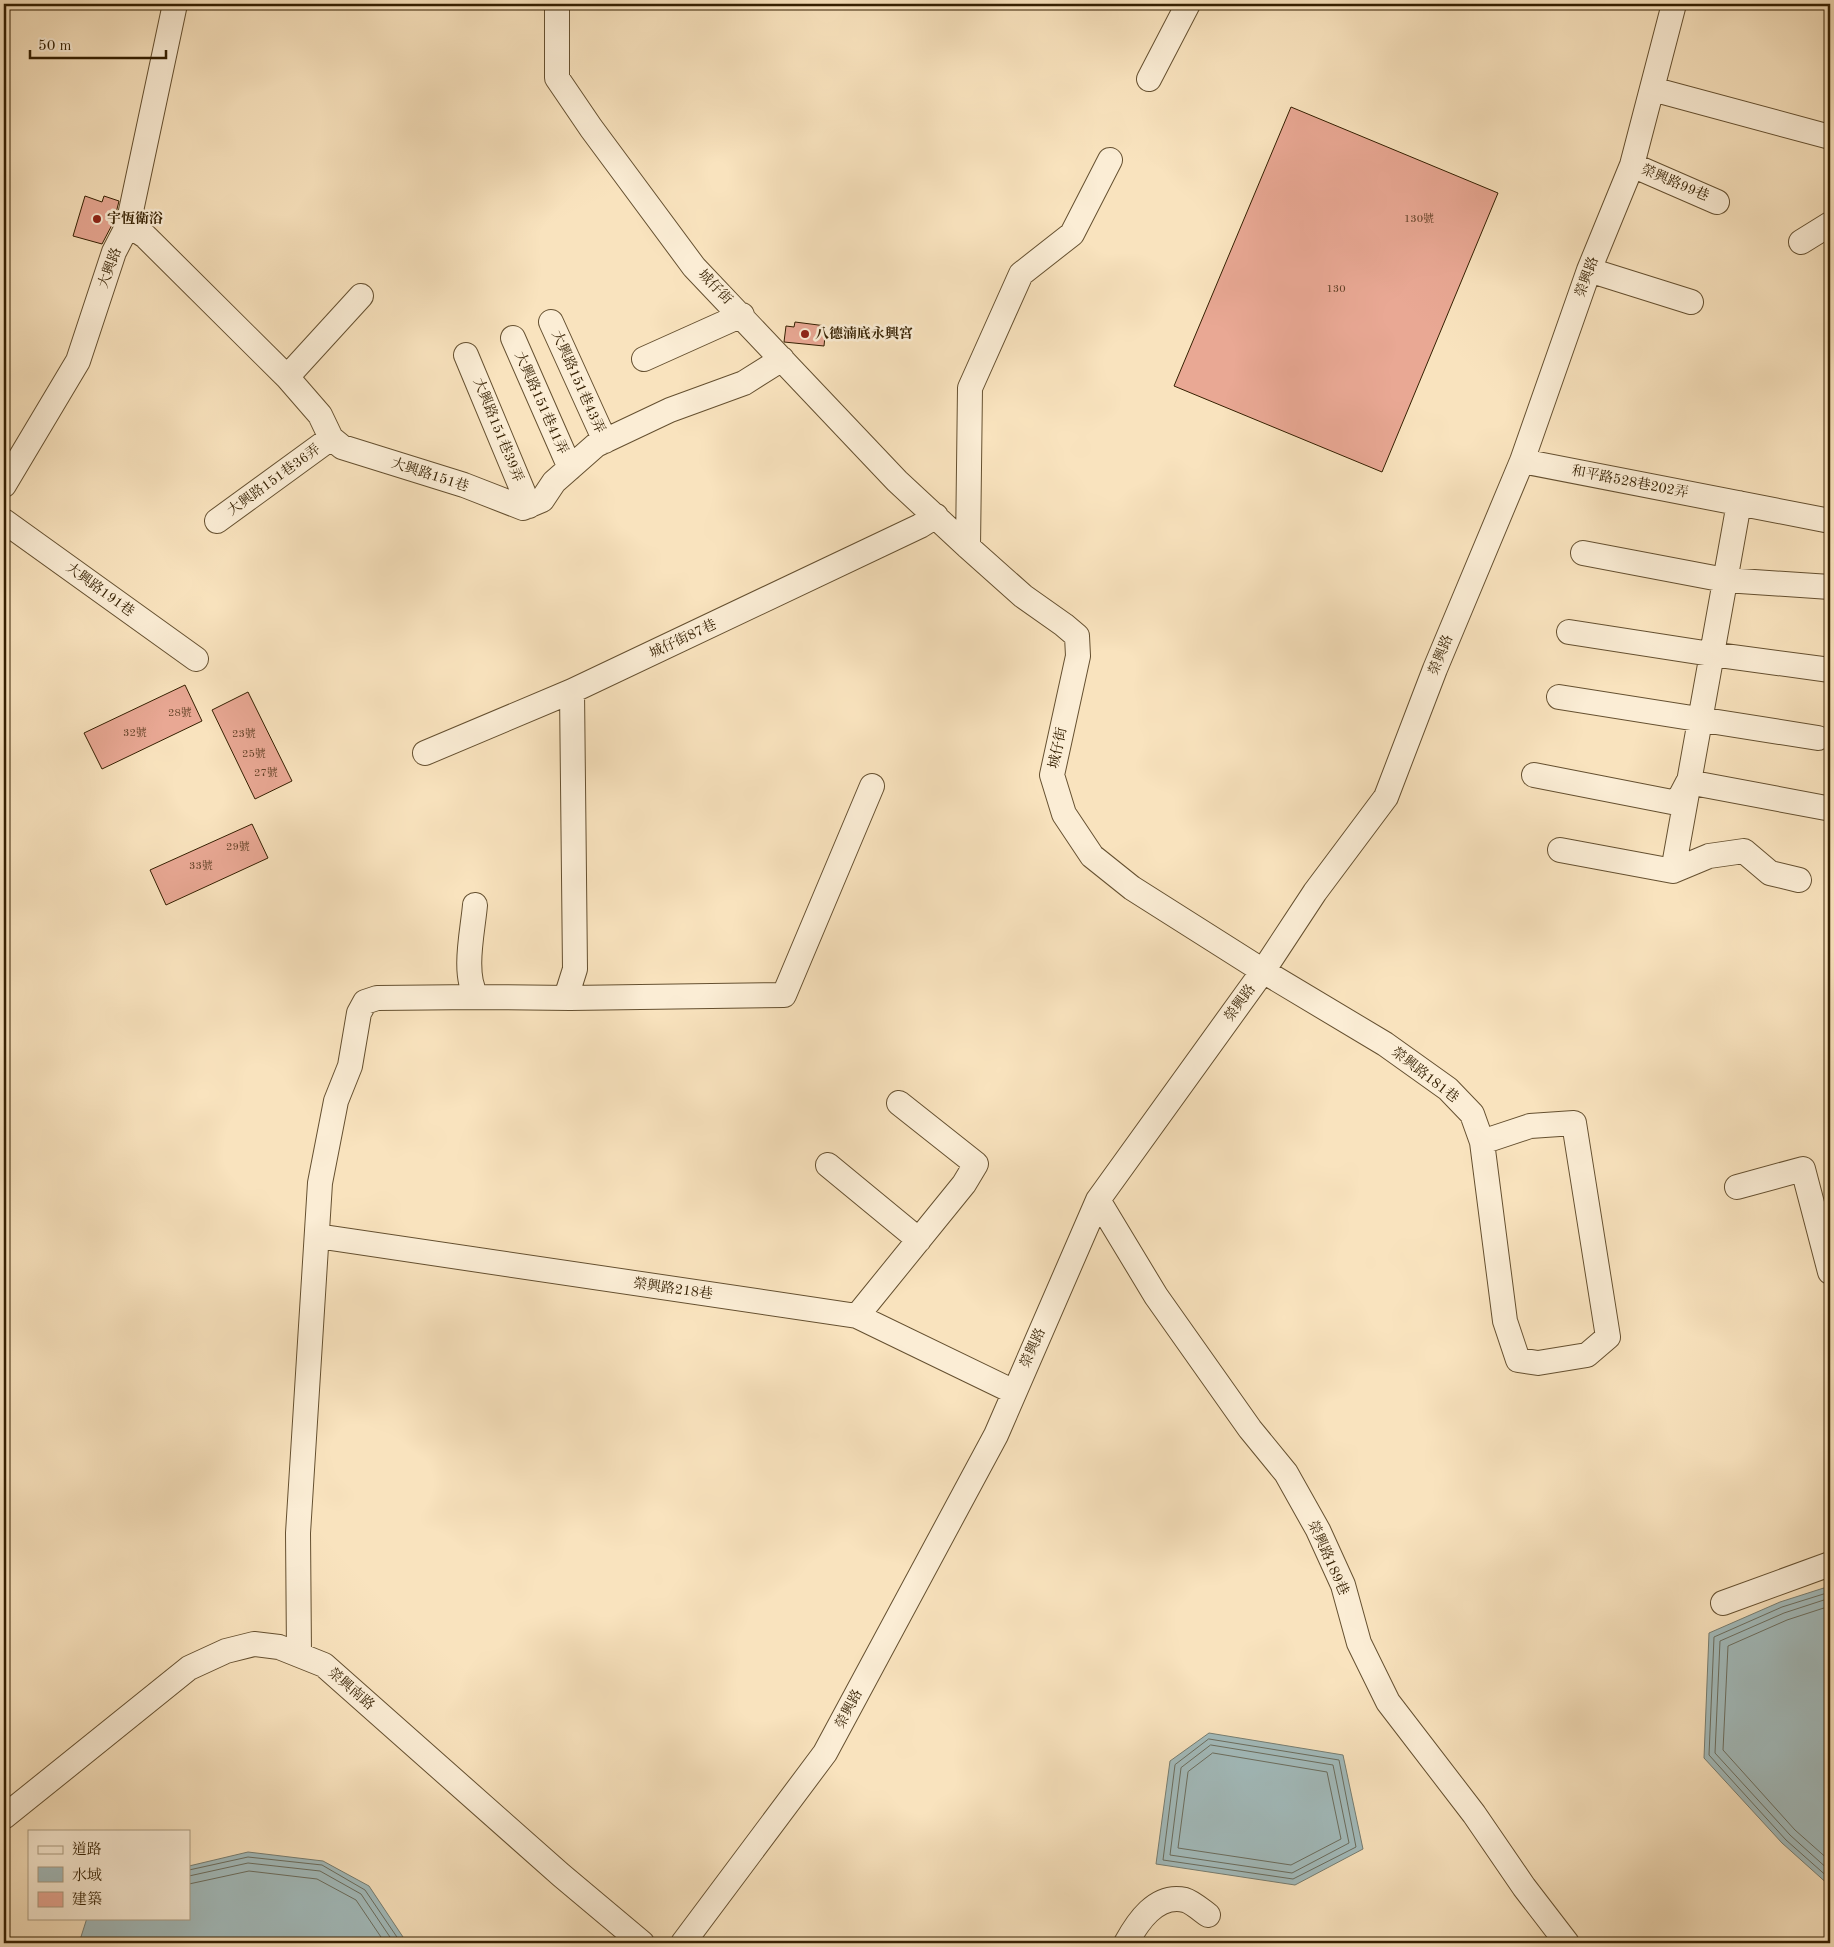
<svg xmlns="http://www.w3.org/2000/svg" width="1834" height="1947" font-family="'Old Standard TT','Noto Serif TC',serif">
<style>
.water{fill:#a2bbbc;stroke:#767d71}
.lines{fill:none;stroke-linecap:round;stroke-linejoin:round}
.shore{stroke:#6b6d5e;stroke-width:1}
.building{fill:#e9a894;stroke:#341f01}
.minor-casing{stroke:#655030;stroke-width:26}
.minor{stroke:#fbedd5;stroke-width:24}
.poi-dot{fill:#8f2418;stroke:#fbedd5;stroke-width:2}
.labels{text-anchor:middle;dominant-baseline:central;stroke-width:5;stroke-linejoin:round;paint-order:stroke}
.number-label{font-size:11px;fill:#614126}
.street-label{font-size:14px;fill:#341f01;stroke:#fbedd5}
.poi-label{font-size:14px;font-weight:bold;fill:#341f01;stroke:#fbedd5;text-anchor:start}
</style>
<rect width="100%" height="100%" fill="#f9e3be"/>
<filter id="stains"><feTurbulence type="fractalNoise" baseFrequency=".004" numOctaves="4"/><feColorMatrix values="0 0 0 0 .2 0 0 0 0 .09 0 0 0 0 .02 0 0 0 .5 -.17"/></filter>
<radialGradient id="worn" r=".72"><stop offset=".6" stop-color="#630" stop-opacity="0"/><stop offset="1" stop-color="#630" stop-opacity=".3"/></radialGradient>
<path class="water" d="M1830,1586v300l-48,-43 -78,-85 5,-125 71,-31z
M1209,1733l134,22 20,94 -68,36 -139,-21 14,-103z
M248,1852l75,9 46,25 38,57h-328l8,-25h102v-52z"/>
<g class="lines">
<path class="shore" d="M1830,1592l-48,15 -68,30 -5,118 77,85 44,39
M1830,1598l-46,15 -64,28 -5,112 75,82 40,36
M1830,1606l-43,14 -59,26 -5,104 72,80 35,31
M1209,1739l130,21 17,87 -63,32 -130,-19 12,-95z
M1211,1745l122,20 16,78 -57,30 -122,-18 11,-87z
M1213,1753l114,19 14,67 -50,26 -113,-17 10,-76z
M189,1870l59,-13 74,8 43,25 36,53
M189,1876l59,-13 72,8 41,23 33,49
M189,1884l60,-13 68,8 39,21 29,43"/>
</g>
<path class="building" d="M1291,107l207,86 -116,279 -208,-86z
M85,196l17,6 2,-6 15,5 -5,20 -12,23 -29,-8z
M795,322l31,4 -2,20 -40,-4 2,-16 8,1z
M185,685l17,36 -100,48 -18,-36z
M248,692l44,89 -37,18 -43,-89z
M252,824l16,34 -102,47 -16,-35z"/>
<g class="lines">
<g class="minor-casing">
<path id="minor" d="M557,4v74l34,50 103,139 203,214 71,66 55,49 41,29 13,11 1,20 -26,119 12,39 28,42 40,32 131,83 122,73 63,45 24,25 10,28 23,179 13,39 20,3 49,-8 21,-18 -34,-214 -44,3 -48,16
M1149,79l39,-75
M1652,89l178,48
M1632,165l85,37
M128,225l17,11 142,141 33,38 11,23 11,9 122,38 59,23 19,-8 12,-18 42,-37 74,-35 74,-27 38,-24
M1801,242l29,-18
M1589,270l102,32
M551,322l54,119
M513,338l57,130
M466,355l63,151
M644,359l98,-44
M287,377l74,-81
M1522,461l308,60
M4,485l74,-124 36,-109 14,-27 47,-221
M4,521l192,138
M217,521l114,-83
M968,547l2,-159 51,-114 51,-40 38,-74
M1583,553l142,27 105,7
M1569,632l142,22 119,16
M1559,697l259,41
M425,753l147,-62 348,-165 16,-10
M1534,775l143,28 11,-21 138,26
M1560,850l113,21
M1673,871l66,-368
M1673,871l36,-15 35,-5 26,22 29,7
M475,905c-2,25 -13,70 2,92l93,1 -1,-10 6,-19 -3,-278
M570,998l214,-3 88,-209
M828,1165l91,75
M1737,1187l66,-18 27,103
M1098,1200l58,96 94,133 36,44 32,57 25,55 16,58 29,59 86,112 50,73 43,56
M317,1236l540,80 157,76
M857,1316l107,-132 12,-20 -77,-61
M1723,1603l107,-39
M299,1654l-1,-121 22,-350 16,-82 14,-35 9,-53 6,-11 12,-4 100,-1
M4,1817l185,-149 37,-17 28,-7 25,3 45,18 237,210 81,68
M683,1943l142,-190 171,-318 102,-235 165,-229 52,-79 71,-95 49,-128 87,-208 67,-191 43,-105 42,-161
M1126,1943c11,-20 30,-50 59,-43 7,2 16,10 23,15"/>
</g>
<use href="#minor" class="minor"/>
</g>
<g class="poi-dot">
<circle cx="97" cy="219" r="5"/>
<circle cx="805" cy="334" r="5"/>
</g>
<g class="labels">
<g class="number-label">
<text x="1419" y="219">130號</text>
<text x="1336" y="289">130</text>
<text x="180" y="713">28號</text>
<text x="135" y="733">32號</text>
<text x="244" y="734">23號</text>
<text x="254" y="754">25號</text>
<text x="266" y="773">27號</text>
<text x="238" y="847">29號</text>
<text x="201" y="866">33號</text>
</g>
<g class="street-label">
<text transform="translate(1675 183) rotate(23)">榮興路99巷</text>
<text transform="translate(110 268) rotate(-70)">大興路</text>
<text transform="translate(1587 277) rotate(-70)">榮興路</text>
<text transform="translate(715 287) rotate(46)">城仔街</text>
<text transform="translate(578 382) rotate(66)">大興路151巷43弄</text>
<text transform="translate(541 403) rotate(66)">大興路151巷41弄</text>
<text transform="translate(498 430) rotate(68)">大興路151巷39弄</text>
<text transform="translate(430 475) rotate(18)">大興路151巷</text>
<text transform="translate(274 480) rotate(-36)">大興路151巷36弄</text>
<text transform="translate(1630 482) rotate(11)">和平路528巷202弄</text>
<text transform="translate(100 590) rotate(36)">大興路191巷</text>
<text transform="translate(683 639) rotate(-25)">城仔街87巷</text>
<text transform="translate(1441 655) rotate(-68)">榮興路</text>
<text transform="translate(1058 748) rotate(-78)">城仔街</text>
<text transform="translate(1240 1003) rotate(-54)">榮興路</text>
<text transform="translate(1425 1075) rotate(38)">榮興路181巷</text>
<text transform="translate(673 1289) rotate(8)">榮興路218巷</text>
<text transform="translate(1033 1348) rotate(-66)">榮興路</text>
<text transform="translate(1328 1558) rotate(66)">榮興路189巷</text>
<text transform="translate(351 1689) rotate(41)">榮興南路</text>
<text transform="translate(849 1709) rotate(-62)">榮興路</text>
</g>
<g class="poi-label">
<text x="107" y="219">宇恆衛浴</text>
<text x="815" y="334">八德湳底永興宮</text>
</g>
</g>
<rect width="1834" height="1947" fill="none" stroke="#f9e3be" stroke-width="20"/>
<rect x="5" y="5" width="1824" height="1937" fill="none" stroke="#341f01" stroke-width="2.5"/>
<rect x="10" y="10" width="1814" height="1927" fill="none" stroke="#341f01"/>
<rect x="28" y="1830" width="162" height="90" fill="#fbedd5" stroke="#ab9b80"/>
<rect x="38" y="1846" width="25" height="8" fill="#fbedd5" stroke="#ab9b80"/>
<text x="72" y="1854" font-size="15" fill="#341f01">道路</text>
<rect x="38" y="1867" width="25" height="15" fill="#a2bbbc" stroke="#ab9b80"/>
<text x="72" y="1880" font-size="15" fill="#341f01">水域</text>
<rect x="38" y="1892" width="25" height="15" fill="#e9a894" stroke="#ab9b80"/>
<text x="72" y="1904" font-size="15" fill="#341f01">建築</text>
<path d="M30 50v8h136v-8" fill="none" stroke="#341f01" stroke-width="2.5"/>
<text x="38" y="50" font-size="15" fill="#341f01" stroke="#fbedd5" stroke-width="4" paint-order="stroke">50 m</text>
<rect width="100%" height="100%" filter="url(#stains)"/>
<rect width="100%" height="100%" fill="url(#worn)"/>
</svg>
